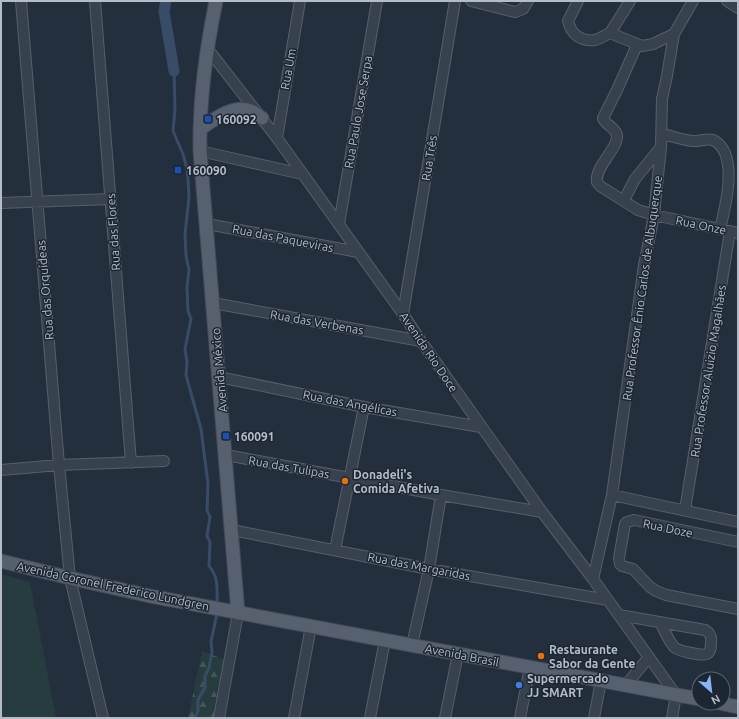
<svg xmlns="http://www.w3.org/2000/svg" width="739" height="719" font-family="Ubuntu,sans-serif">
<style>
.green{fill:#263c3f}
.forest{fill:url(#forest-firs)}
.lines{fill:none;stroke-linecap:round;stroke-linejoin:round}
.stream{stroke:#394c67;stroke-width:3}
.canal{stroke:#394c67;stroke-width:11}
.minor-casing{stroke:#565f6c;stroke-width:12}
.major-casing{stroke:#414a57;stroke-width:15}
.minor{stroke:#38414e;stroke-width:10}
.major{stroke:#56606e;stroke-width:13}
.transit-dot{fill:#1a4fb4;stroke:#1d2633;stroke-width:1.5}
.food-dot{fill:#e8710a;stroke:#1d2633;stroke-width:1.5}
.shop-dot{fill:#3f7fe0;stroke:#1d2633;stroke-width:1.5}
.labels{text-anchor:middle;dominant-baseline:central;stroke-width:3;stroke-linejoin:round;paint-order:stroke}
.street-label{font-size:12px;fill:#b4bcc9;stroke:#1d2633}
.poi-label{font-size:12px;font-weight:bold;fill:#b4bcc9;stroke:#1d2633;text-anchor:start}
</style>
<defs>
<pattern id="forest-firs" width="22" height="20" patternUnits="userSpaceOnUse"><rect width="22" height="20" fill="#263c3f"/><path d="M5 1l3.5 6h-7zM16 11l3.5 6h-7z" fill="#435659"/></pattern>
</defs>
<rect width="100%" height="100%" fill="#242f3e"/>
<path class="green" d="M1,574l29,8 26,136h-55z"/>
<path class="forest" d="M202,651l27,10 -12,57h-29z"/>
<g class="lines">
<path class="stream" d="M174,71l1,38 -2,22 10,23 4,15 1,10 1,18 -4,37 1,22 3,14 -2,17 1,24 3,8 -6,30 2,13 -1,13 15,54 7,55 -1,26 3,7 -3,19 3,6 -1,24c10,11 8,25 8,39
M195,718l3,-7v-11l7,-13v-11l4,-8 3,-16 -1,-10 6,-29"/>
<path class="canal" d="M166,1l-2,10 10,60"/>
<g class="minor-casing">
<path id="minor" d="M21,1l38,464 11,113 33,140
M95,1l36,462
M471,1l44,11 8,-3 5,-8
M578,1l-10,20c3,13 13,21 27,19 5,-1 10,-5 15,-7l32,13 11,-2 21,-10
M727,1l11,7
M610,33l20,-32
M637,45l-20,45 -14,28c2,7 12,9 14,17 2,13 -23,32 -20,47l3,4 38,24 16,5 84,18
M207,48l70,90 126,176 18,27 121,171 51,67 83,116 -4,23
M662,134c10,2 20,6 30,7 7,1 15,-3 21,-1 26,12 13,65 7,89
M277,138l23,-137
M200,151l102,23
M624,200l11,-21 26,-32
M1,203l110,-4
M207,224l151,28
M339,224l38,-223
M213,303l208,38
M403,314l52,-313
M219,377l145,30 117,20
M226,455l215,40 101,17
M1,470l58,-5 105,-4
M612,495l126,27
M685,510l45,-279
M232,530l197,39 179,31
M738,542l-104,-22 -7,2 -2,2 -6,34 1,6 2,2 11,3 17,18 6,4 10,4 72,14
M335,550l29,-143
M593,579l19,-84 32,-230 10,-50 7,-68 1,-48 5,-23 7,-42 19,-33
M619,615l86,15c5,3 7,6 6,13 0,4 0,8 -4,11 -5,2 -30,-3 -33,-7 -6,-7 -10,-17 -14,-25
M412,645l17,-76 12,-74
M626,685l23,-28
M219,718l19,-105
M294,718l17,-92
M370,718l15,-78
M445,718l13,-64
M520,718l10,-51
M594,718l7,-37"/>
</g>
<g class="major-casing">
<path id="major" d="M216,1c-10,49 -17,99 -16,150l38,462
M200,129c13,-9 33,-25 51,-18 4,1 7,5 11,7
M1,561l69,17 80,18 549,103
M719,703l19,4"/>
</g>
<use href="#minor" class="minor"/>
<use href="#major" class="major"/>
</g>
<g class="transit-dot">
<rect x="204" y="115" width="8" height="8" rx="2"/>
<rect x="174" y="166" width="8" height="8" rx="2"/>
<rect x="222" y="432" width="8" height="8" rx="2"/>
</g>
<g class="food-dot">
<circle cx="345" cy="481" r="4"/>
<circle cx="541" cy="656" r="4"/>
</g>
<circle class="shop-dot" cx="519" cy="685" r="4"/>
<g class="labels">
<g class="street-label">
<text transform="translate(288 69) rotate(-80)">Rua Um</text>
<text transform="translate(358 112) rotate(-80)">Rua Paulo Jose Serpa</text>
<text transform="translate(429 158) rotate(-81)">Rua Três</text>
<text transform="translate(701 225) rotate(12)">Rua Onze</text>
<text transform="translate(113 232) rotate(-94)">Rua das Flores</text>
<text transform="translate(283 238) rotate(11)">Rua das Paqueviras</text>
<text transform="translate(642 288) rotate(-82)">Rua Professor Ênio Carlos de Albuquerque</text>
<text transform="translate(45 290) rotate(-95)">Rua das Orquídeas</text>
<text transform="translate(317 322) rotate(10)">Rua das Verbenas</text>
<text transform="translate(429 352) rotate(56)">Avenida Rio Doce</text>
<text transform="translate(219 370) rotate(-95)">Avenida México</text>
<text transform="translate(708 371) rotate(-81)">Rua Professor Aluizio Magalhães</text>
<text transform="translate(350 403) rotate(11)">Rua das Angélicas</text>
<text transform="translate(289 467) rotate(10)">Rua das Tulipas</text>
<text transform="translate(668 528) rotate(12)">Rua Doze</text>
<text transform="translate(419 566) rotate(11)">Rua das Margaridas</text>
<text transform="translate(113 586) rotate(12)">Avenida Coronel Frederico Lundgren</text>
<text transform="translate(462 655) rotate(11)">Avenida Brasil</text>
</g>
<g class="poi-label">
<text x="216" y="119">160092</text>
<text x="186" y="170">160090</text>
<text x="234" y="436">160091</text>
<text x="353" y="474">Donadeli's<tspan x="353" dy="14">Comida Afetiva</tspan></text>
<text x="549" y="649">Restaurante<tspan x="549" dy="14">Sabor da Gente</tspan></text>
<text x="527" y="678">Supermercado<tspan x="527" dy="14">JJ SMART</tspan></text>
</g>
</g>
<rect width="739" height="719" fill="none" stroke="#b4bcc9" stroke-width="4"/>
<g transform="translate(711 691) rotate(152)"><circle r="19" fill="#1d2633" stroke="#59626f"/>
<path d="M0-3L7 15L0 10L-7 15Z" fill="#8ab4f8"/>
<text y="-6" font-size="11" font-weight="bold" text-anchor="middle" fill="#b4bcc9">N</text>
</g>
</svg>
